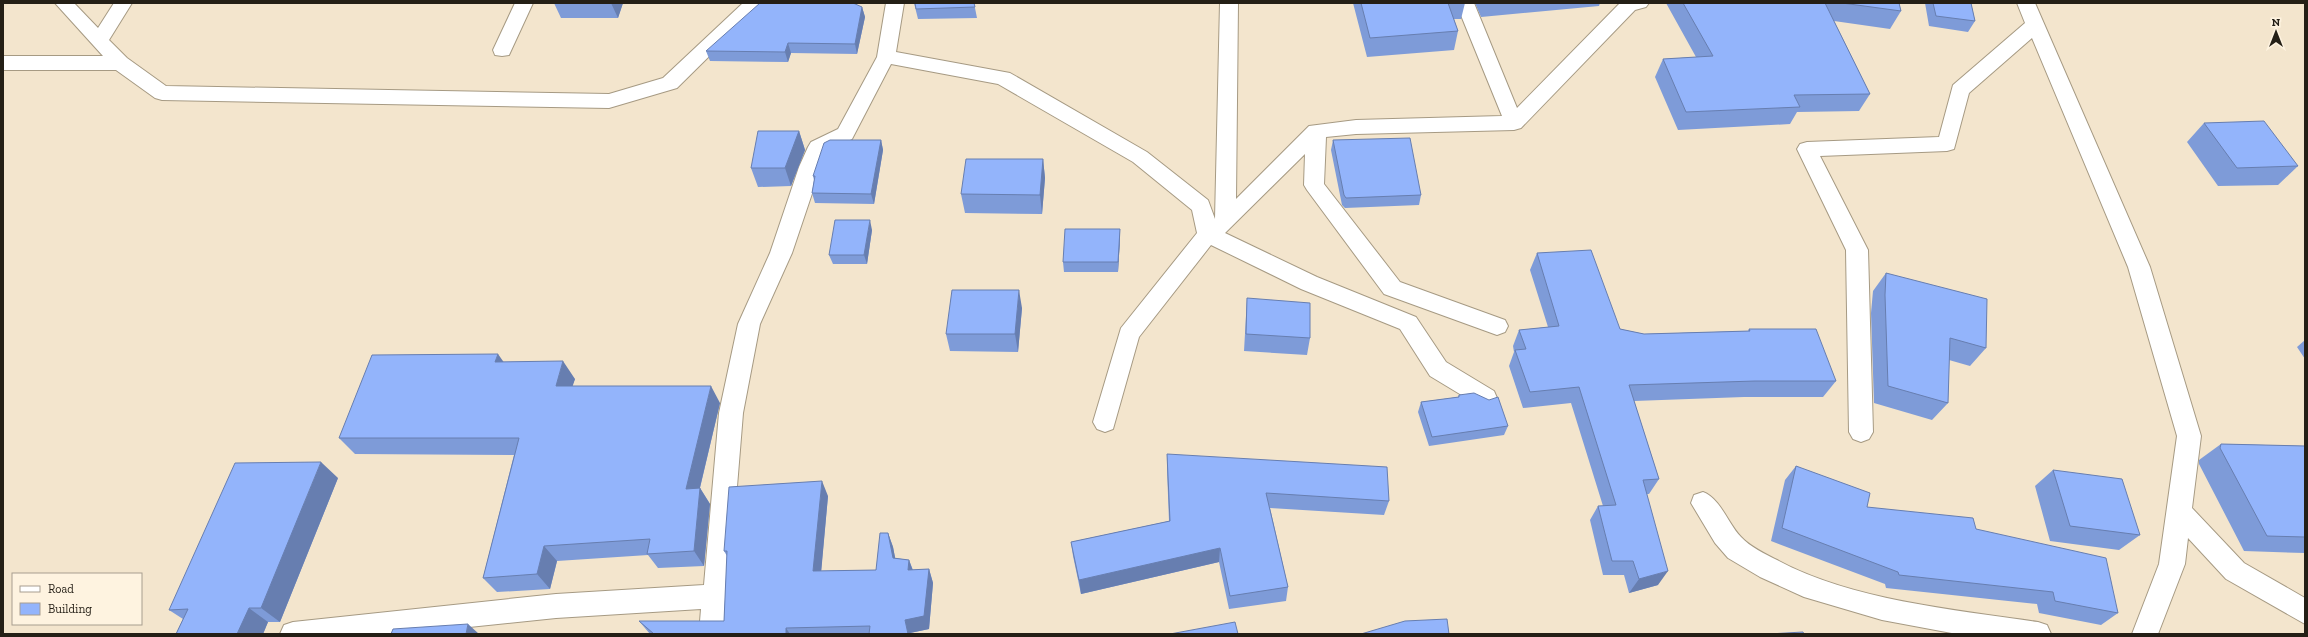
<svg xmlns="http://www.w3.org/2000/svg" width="2308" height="637" font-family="'Zilla Slab',serif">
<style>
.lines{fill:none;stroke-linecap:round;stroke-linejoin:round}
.minor-casing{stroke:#a69a83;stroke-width:2}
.minor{fill:#fff;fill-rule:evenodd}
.wall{fill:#7e9bd8}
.shaded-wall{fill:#677eb0}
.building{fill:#93b4fb;stroke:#677eb0}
</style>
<rect width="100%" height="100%" fill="#f3e5cd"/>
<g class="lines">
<g class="minor-casing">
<path id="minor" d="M55,3h19l24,25 16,-25h18l-23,37 18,18 39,28 443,8 54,-16 80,-75h20l-86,85 -68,20 -447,-8 -7,-2 -39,-28h-113v-14h100z
M515,3h18l-24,52 -7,1 -7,-1 -2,-5z
M886,3h18l-8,49 114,21 137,79 61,48 7,19 5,-216h18l-2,196 73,-73 47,-6 146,-4 -46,-113h18l43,105 103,-105h29l-3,4 -11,3 -114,118 -7,2 -158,4 -30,3 -2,47 76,98 105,38 3,6 -3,6 -8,3 -113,-41 -77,-104 -3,-5 1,-31 -80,79 92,44 99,40 30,45 48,29 3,7 -3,7 -8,3 -8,-3 -48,-29 -30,-47 -99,-40 -90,-44 -72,92 -26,92 -8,3 -8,-3 -4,-7 28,-94 76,-95 -5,-23 -59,-48 -135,-78 -107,-20 -39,75 -26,13 -34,101 -32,71 -17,89 -18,221h-26l2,-25 -145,9 -154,16h-122l4,-9 9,-3 263,-28 148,-9 15,-172 19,-89 32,-71 29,-86 9,-20 3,-5 27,-13 39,-72z
M2017,3h18l115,264 51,169 -9,72 52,55 61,35v26l-79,-45 -38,-41 -3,26 -27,70h-26l27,-70 18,-128 -49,-169 -96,-229 -63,55 -15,56 -7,2 -127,5 48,94 5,182 -4,7 -8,3 -8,-3 -4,-7 -3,-182 -49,-101 3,-5 7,-2 132,-5 14,-52 72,-62z
M1703,492c18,7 25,32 38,45 9,10 24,17 36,23 73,40 179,50 261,62l9,3 4,9h-94l-75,-14 -78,-23 -44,-20 -32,-19 -13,-15 -24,-40 3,-8z"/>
</g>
<use href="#minor" class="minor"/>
</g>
<path class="wall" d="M554,3h69l-5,15h-57z
M914,3h60l3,15 -59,1z
M1353,3h112l-4,16h-7l4,12 -4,19 -87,7z
M1475,3h125l-1,3 -118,11z
M1666,3h233l2,8 -11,18 -56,-8 36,73 -11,17 -62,1 -7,12 -112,6 -23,-53 8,-18 33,-2z
M1925,3h46l4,18 -7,11 -39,-6z
M862,7l3,10 -8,37 -66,-1 -3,9 -78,-1 -4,-10z
M2204,123l94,43 -20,19 -60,1 -31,-44z
M799,131l6,19 -14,36 -33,1 -7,-19z
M881,140l2,10 -9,54 -59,-1 -3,-10 2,-13 -1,-4z
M1333,140l88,55 -2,10 -74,3 -3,-3 -11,-55z
M1043,159l2,19 -3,36 -77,-1 -4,-19z
M1120,229v10l-2,33h-54l-1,-10z
M872,230l-5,34h-34l-4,-9z
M1537,253l83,76 24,5 104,-3 1,-2 87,52 -13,16h-79l-110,4 25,78 -10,15h-2l11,91 -29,8 -5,-18h-21l-13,-55 8,-14h5l-32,-103 -48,5 -14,-42 5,-14 -1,-6 6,-16 29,-3 -18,-57z
M1886,273l100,75 -16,18 -21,-6 -1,43 -16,17 -58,-17 -3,-90 2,-22z
M1247,298l63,40 -3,17 -63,-4 2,-35z
M1022,308l-4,44 -68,-1 -4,-17z
M2305,340v19l-8,-12z
M504,362l71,17 -3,7 148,17 -20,85 10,16 -6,62 -46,2 -10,-13 -91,6 -7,28 -53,3 -14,-14 31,-123 -159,-1 -16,-16z
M1459,395l49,31 -4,9 -75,11 -11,-34 3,-10 37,-5z
M2221,444l84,2v107l-61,-2 -45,-87v-4z
M1167,454l222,47 -5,14 -114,-7 18,79 -2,14 -57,8 -10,-47 -138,32 -8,-38 -2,-14 98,-21 -2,-52z
M1796,466l71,41 109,22 142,84 -17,12 -62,-12 -2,-9 -151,-16 -1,-4 -114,-43 14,-61z
M2053,470l87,65 -21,15 -69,-9 -15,-55z
M338,478l-58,144h-12l-5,12h-87l7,-15 -14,-9z
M828,496l-7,75 55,-1 12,-37 5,14 2,11 14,2 4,10 16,-1 4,14 -4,46 -19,4 1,1h-261l-11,-13h85l3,-65 -3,-5z"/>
<path class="shaded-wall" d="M611,3h12l-5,15z
M862,7l3,10 -8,37 -2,-10z
M788,43l3,10 -3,9 -3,-10z
M799,131l6,19 -14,36 -6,-18z
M881,140l2,10 -9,54 -3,-10z
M1043,159l2,19 -3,36 -2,-19z
M870,220l2,10 -5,34 -3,-9z
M1120,229v10l-2,33v-10z
M1019,290l3,18 -4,44 -3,-18z
M498,354l12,17 -15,-9z
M563,361l12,18 -8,24 -11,-17z
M711,386l9,17 -24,101 -10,-15z
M321,462l17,16 -58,144 -19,-14z
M822,481l6,15 -8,89 -7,-14z
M700,488l10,16 -6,62 -10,-15z
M888,533l5,14 5,25 -5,-14z
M544,546l13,15 -7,28 -13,-15z
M1220,548l-1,14 -138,32 -2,-14z
M909,560l5,14 -6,-4z
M929,569l4,14 -4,46 -19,4 1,1h-3l-3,-14z
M1668,571l-10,14 -29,8 10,-14z
M249,608l19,14 -5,12h-26z
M468,624l11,10h-13z
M786,628l4,6h-4z"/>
<path class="building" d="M760,3h93l9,4 -7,37 -67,-1 -3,9 -79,-1z
M915,3h59l1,4 -59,2z
M1361,3h87l10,28 -88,7z
M1683,3h142l45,91 -76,1 6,12 -114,5 -23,-53 50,-3z
M1842,3h57l2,8z
M1933,3h38l4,18 -39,-5z
M2264,121l34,45 -61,2 -33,-45z
M758,131h41l-14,37h-34z
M1410,138l11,57 -75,3 -2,-3 -11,-55z
M830,140h51l-10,54 -59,-1 3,-17h-2l11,-33z
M966,159h77l-3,36 -79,-1z
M835,220h35l-6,35h-35z
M1065,229h55l-2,33h-55z
M1591,250l29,79 24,5 106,-3 -1,-2h67l20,52h-81l-126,4 30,94 -16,1 25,91 -29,8 -6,-18h-21l-14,-55 18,-1 -37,-118 -49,5 -15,-42 11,-1 -7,-19 40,-4 -22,-73z
M1886,273l101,26 -1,49 -36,-10 -2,65 -60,-17 -3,-91z
M952,290h67l-4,44h-69z
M1247,298l63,5v35l-64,-4z
M498,354l-3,8 68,-1 -7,25h155l-25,103 14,-1 -6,63 -47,3 3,-15 -106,7 -7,28 -54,4 36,-140h-180l33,-83z
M1474,393l15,7 9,-3 10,29 -76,11 -11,-35 38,-5v-2z
M2221,444l84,2v91l-38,-1 -47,-88z
M1167,454l220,13 2,34 -123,-8 22,94 -58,9 -10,-48 -141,32 -8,-38 99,-21z
M321,462l-60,146h-12l-12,26h-61l12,-25 -19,1 66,-147z
M1796,466l74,27 -3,14 106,11 3,11 130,29 12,55 -63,-12 -2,-9 -154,-17 -1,-3 -116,-44z
M2053,470l69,9 18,56 -70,-9z
M822,481l-9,90 63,-1 4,-37h8l5,25 16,2 -1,10 21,-1 -5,47 -19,4 3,14h-39l1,-8 -84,2v6h-132l-15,-13h85l3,-70h-3l5,-64z
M1447,619l2,15h-88l44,-13z
M1235,622l3,12h-68z
M468,624l-2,10h-75l2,-5z
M1803,632l1,2h-35z"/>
<rect width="2308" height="637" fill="none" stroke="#241f16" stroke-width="8"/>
<rect x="12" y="573" width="130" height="52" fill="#fef3e0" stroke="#a79e8f"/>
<rect x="20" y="586" width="20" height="6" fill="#ffffff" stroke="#a79e8f"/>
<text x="48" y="593" font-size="12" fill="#241f16">Road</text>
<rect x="20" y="603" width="20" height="12" fill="#93b4fb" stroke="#a79e8f"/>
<text x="48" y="613" font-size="12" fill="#241f16">Building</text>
<g transform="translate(2276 32)" stroke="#fef3e0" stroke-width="3" paint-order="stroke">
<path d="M0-3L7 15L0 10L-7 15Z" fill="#241f16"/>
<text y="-6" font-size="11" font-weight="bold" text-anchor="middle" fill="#241f16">N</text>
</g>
</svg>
